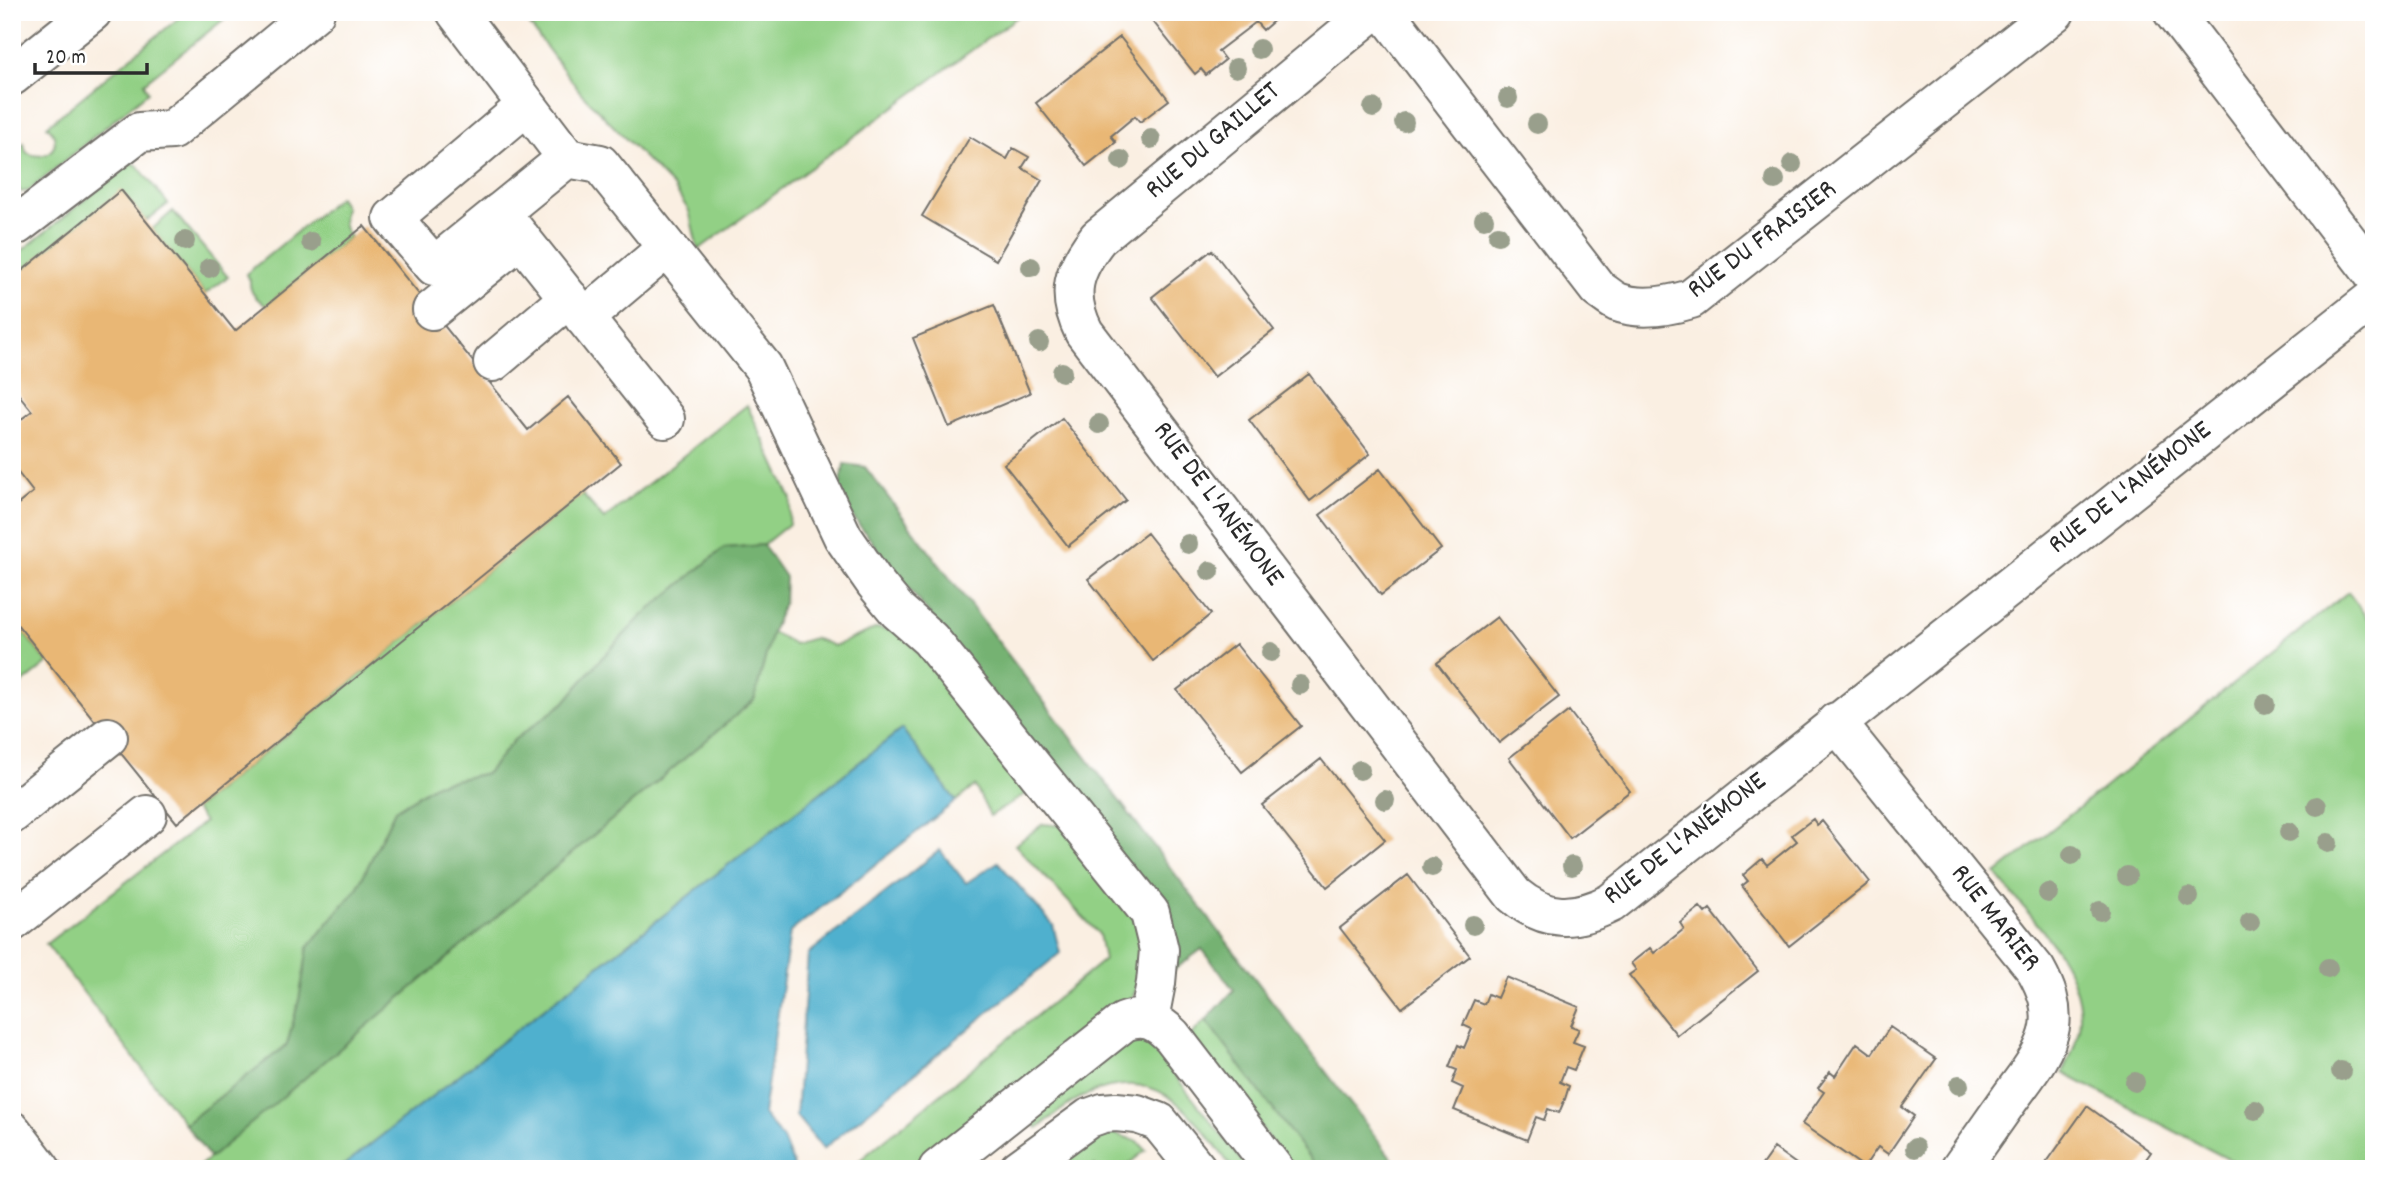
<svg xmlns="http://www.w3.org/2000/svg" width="2386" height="1181" font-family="Dekko,sans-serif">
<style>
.green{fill:#92d085;stroke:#5e7e58;stroke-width:2}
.forest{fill:#75b272;stroke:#506e4e;stroke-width:2}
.water{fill:#4fb0ce;stroke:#3d6e7c;stroke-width:2}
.building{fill:#e9b775}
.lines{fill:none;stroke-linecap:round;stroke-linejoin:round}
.minor-casing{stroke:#73706b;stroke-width:42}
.major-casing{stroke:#73706b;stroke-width:42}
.minor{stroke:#fff;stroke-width:38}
.major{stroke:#fff;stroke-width:38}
.tree{fill:#999f8c}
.labels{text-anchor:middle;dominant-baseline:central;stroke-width:5;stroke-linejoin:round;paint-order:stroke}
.street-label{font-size:28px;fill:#2b2b2b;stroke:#fff}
</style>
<rect width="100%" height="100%" fill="#fff"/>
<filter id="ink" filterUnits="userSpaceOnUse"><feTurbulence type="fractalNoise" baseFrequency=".0143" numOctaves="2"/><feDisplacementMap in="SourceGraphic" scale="14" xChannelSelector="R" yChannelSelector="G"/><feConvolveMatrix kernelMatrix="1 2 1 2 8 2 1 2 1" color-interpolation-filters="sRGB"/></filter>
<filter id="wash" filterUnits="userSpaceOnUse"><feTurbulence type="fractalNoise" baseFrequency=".00686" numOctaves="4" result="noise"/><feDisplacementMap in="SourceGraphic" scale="28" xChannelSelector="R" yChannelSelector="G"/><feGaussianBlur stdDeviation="1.57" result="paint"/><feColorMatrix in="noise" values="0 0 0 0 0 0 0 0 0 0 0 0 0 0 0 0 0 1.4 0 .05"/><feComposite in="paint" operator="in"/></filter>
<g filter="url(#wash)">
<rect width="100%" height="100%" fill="#faefe2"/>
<path class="green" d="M186,12h47l-89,71 4,9 -120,99 -7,1 -9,-10v-28l12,-11 2,9c21,12 40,-8 21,-26z
M520,12h504l-326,238 -9,-39 -15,-23 -93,-95z
M131,163l6,2 31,39 -22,17 -25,-30 -98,79 -9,-13z
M339,197l6,10c-3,13 -3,20 5,30l-84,69c-10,-8 -17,-13 -16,-26l-4,-6z
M173,211l55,66 -23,17 -53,-65z
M747,405l44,94 -2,25 -26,21 -39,3 -82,68 -44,46 -33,40 -51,38 -27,33 -51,11 -41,26 -37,77 -22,28 -37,85 -12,45 -102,79 -139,-180 158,-122 -9,-13 387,-315 22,25z
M2348,592l26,35v542h-127l-184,-96c8,-17 17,-37 17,-57 -2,-56 -51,-100 -84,-142z
M15,622l33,41 -36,29v-68z
M877,628l24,4 134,156 -45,28 -15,-30 -19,15 -54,-72 -563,440h-143l558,-469 18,-68 22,12 20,-6 20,8z
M1043,824l21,2c18,23 83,99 83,125 0,18 -9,35 -17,51l-214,167h-67l255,-209 -5,-26 -84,-89z
M1206,1020l112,149h-25l-103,-133z
M1141,1032l107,137h-15c-40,-52 -71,-108 -147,-74 -17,7 -33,22 -49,33l-7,-9z
M1112,1133l25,8 9,9 -24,19h-24l-3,-4 -6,4h-44l54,-35z"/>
<path class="forest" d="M844,464l21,3 535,702h-82l-112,-149 28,-30 -32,-41 -32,24 2,-49 -334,-426z
M763,545l22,32 -1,26 -12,29 -18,68 -544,458 -25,-34 102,-79 12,-45 9,-53 50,-60 37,-77 41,-26 51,-11 27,-33 51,-38 33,-40 44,-46 82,-68z"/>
<path class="water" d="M902,729l54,72 -166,131 -27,182 20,25 11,27 -1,3h-454z
M940,850l26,33 32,-21 55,63 7,28 -237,196 -27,-33 12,-162z"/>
<g id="blocks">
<path class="building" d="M1150,12h126l3,4 -16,14 -7,-8 -38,29 7,9 -19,15 -5,-6 -6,5 -48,-60z
M1120,37l49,63 -29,22 -5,-6 -24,20 5,6 -30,24 -50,-63z
M970,137l37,22 6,-11 16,9 -7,11 20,12 -46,80 -74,-44z
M121,190l114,141 129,-105 164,204 40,-33 53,66 -444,360 -165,-205v-109l21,-17 -21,-27v-39l20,-15 -20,-25v-107z
M1212,250l62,80 -60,47 -62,-80z
M994,305l36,88 -81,34 -36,-89z
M1309,374l61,80 -60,47 -61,-81z
M1062,418l64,82 -58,46 -64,-82z
M1380,469l61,80 -60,46 -61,-80z
M1147,533l64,81 -58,47 -65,-82z
M1497,617l62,80 -60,46 -62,-80z
M1236,644l65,82 -59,46 -65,-82z
M1569,711l61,80 -60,47 -61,-80z
M1321,759l64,81 -58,47 -65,-82z
M1813,819l4,6 5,-4 48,61 -81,64 -47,-60 6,-5 -5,-6 19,-16 5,6 30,-24 -5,-6z
M1408,875l62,81 -68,52 -62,-80z
M1700,907l5,6 5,-4 48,62 -81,64 -48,-60 7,-5 -5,-7 19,-15 4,5 30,-24 -4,-6z
M1506,977l73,30 -8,19 8,3 -6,13 11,4 -10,24 -8,-3 -6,15 9,4 -4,13 -6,14 -11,-4 -4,11 -8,-3 -9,23 -73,-30 9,-22 -11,-5 5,-13 -8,-3 9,-22 6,3 8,-19 -9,-4 11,-25 10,4 4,-10 9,4z
M1890,1027l46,32 -34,48 12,9 -26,38 -10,-7 -14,20 -62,-43 22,-32 -6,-4 12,-16 5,4 22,-33 15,11z
M2087,1106l64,46 -12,17h-97z
M1774,1148l29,21h-44z"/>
</g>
</g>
<g filter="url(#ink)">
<use href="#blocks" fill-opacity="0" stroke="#73706b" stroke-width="2"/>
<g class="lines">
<g class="minor-casing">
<path id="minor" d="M456,12l111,146 -133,108 -41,-48 133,-112
M1372,12l-274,226c-25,32 -33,56 -14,94l430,563c32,27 61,26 97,8l763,-605
M1385,12l213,277c6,4 13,10 19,13 24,9 51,4 74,-3l364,-287
M2173,12l201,263
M567,158l33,6 163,203 80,170 32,46 23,28 32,28 220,274 9,37 -3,33 -7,36
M500,212l165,207
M17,225l122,-93 33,-2 143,-118
M432,310l89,-72
M584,318l83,-70
M493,362l76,-64
M1836,722l200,248c10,18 17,36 14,57 -4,26 -25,50 -40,71 -16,23 -33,47 -50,71
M12,814l96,-77
M12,922l135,-107
M12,1131l29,38
M938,1169l186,-147c21,-8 33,-1 48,14l102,133
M1019,1169l70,-51 14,-5 13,-1 21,2 22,8 38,47"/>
</g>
<g class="major-casing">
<path id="major" d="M12,76l80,-64"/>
</g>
<use href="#minor" class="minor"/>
<use href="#major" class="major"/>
</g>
<g class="tree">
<circle cx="1259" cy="49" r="10"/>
<circle cx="1236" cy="68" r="10"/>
<circle cx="1508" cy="98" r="10"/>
<circle cx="1373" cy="108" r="10"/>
<circle cx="1404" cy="122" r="10"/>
<circle cx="1537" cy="124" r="10"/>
<circle cx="1151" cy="139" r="10"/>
<circle cx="1121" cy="160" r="10"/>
<circle cx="1792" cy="164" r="10"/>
<circle cx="1775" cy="180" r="10"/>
<circle cx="1484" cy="219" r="10"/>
<circle cx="1498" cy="235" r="10"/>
<circle cx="185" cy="241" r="10"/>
<circle cx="311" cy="242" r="10"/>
<circle cx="1031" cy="267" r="10"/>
<circle cx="209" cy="268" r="10"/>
<circle cx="1039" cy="342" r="10"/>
<circle cx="1062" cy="372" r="10"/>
<circle cx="1099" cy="424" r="10"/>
<circle cx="1188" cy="544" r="10"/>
<circle cx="1210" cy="571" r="10"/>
<circle cx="1271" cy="652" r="10"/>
<circle cx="1300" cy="685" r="10"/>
<circle cx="2265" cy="704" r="10"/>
<circle cx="1360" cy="770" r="10"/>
<circle cx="1385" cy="800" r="10"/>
<circle cx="2317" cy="806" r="10"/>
<circle cx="2289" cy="832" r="10"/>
<circle cx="2328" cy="843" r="10"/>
<circle cx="2072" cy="855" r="10"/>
<circle cx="1572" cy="866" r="10"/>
<circle cx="1432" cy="867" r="10"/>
<circle cx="2127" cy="876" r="10"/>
<circle cx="2048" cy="893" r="10"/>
<circle cx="2189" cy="897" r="10"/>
<circle cx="2100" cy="911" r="10"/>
<circle cx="2250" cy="922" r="10"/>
<circle cx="1473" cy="925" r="10"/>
<circle cx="2328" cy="968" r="10"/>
<circle cx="2341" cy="1071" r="10"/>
<circle cx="2135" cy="1082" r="10"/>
<circle cx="1959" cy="1085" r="10"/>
<circle cx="2255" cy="1110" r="10"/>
<circle cx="1915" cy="1148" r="10"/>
</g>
</g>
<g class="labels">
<g class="street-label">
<text transform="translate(1214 142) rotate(-40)">RUE DU GAILLET</text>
<text transform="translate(1763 241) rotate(-37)">RUE DU FRAISIER</text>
<text transform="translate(2131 489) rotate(-38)">RUE DE L'ANÉMONE</text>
<text transform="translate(1217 505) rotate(53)">RUE DE L'ANÉMONE</text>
<text transform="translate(1686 840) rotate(-38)">RUE DE L'ANÉMONE</text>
<text transform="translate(1994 919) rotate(52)">RUE MARIER</text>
</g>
</g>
<rect width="2386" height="1181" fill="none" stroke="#fff" stroke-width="42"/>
<path d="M35 63v10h112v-10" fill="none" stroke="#2b2b2b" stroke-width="3.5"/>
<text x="46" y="63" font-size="21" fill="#2b2b2b" stroke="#ffffff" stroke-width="5" paint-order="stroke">20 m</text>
</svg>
